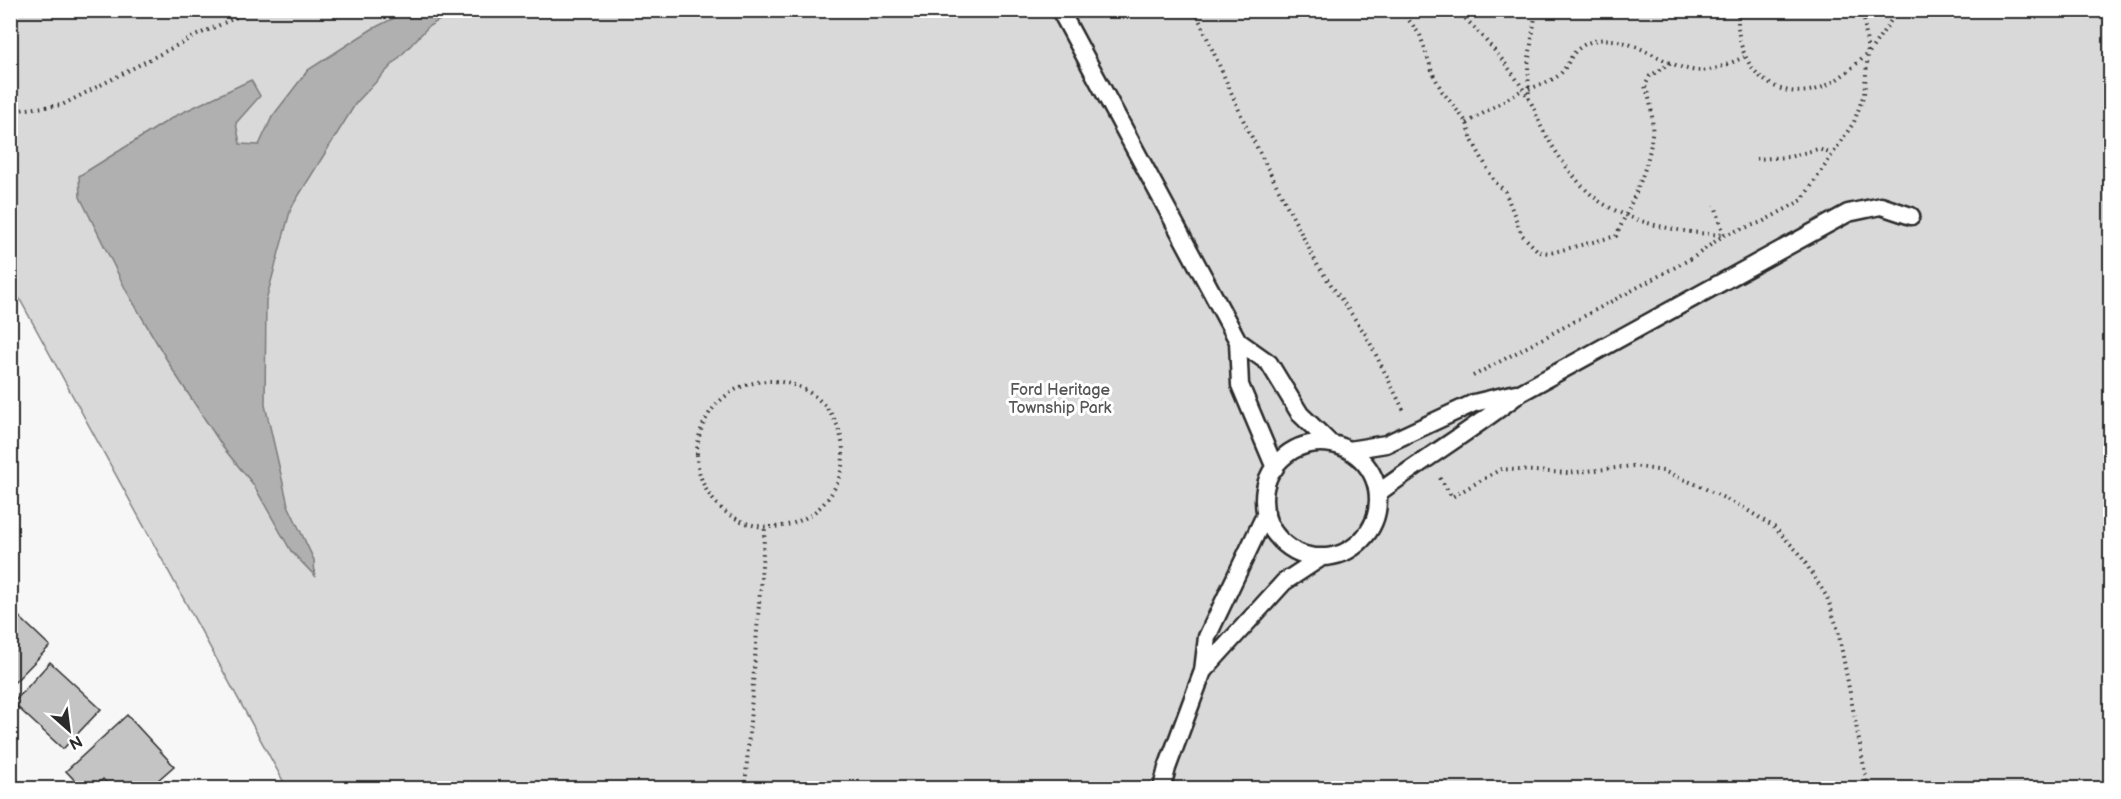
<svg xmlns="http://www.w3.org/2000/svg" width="2121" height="799" font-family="'Balsamiq Sans',sans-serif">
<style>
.green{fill:#d9d9d9;stroke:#828282;stroke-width:1.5}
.water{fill:#b0b0b0;stroke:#7b7b7b;stroke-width:1.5}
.building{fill:#c4c4c4;stroke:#2b2b2b;stroke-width:1.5}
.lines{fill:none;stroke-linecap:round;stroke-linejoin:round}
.service-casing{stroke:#2b2b2b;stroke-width:21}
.path{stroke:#2b2b2b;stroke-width:4;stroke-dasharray:1.5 4.5;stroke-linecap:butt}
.service{stroke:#fff;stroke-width:16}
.labels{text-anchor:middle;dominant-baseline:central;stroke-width:6;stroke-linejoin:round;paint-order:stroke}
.park-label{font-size:16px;fill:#565656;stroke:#fff}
</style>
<rect width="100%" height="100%" fill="#f7f7f7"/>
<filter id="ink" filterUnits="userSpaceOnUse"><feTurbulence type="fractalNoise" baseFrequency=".0167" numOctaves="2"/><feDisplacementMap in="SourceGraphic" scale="12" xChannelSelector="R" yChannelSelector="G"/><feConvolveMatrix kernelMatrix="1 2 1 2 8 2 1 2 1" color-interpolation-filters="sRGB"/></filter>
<g filter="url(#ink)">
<path class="green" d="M10,11h2100v777h-1823l-276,-505z"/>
<path class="water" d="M408,11h48l-27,15 -73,77 -65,105 -25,92 -1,105 23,100 26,55 1,16 -24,-25 -38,-67 -28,-34 -51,-78 -47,-80 -47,-95 -1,-21 96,-60 76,-36 9,16 -24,27 4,21 19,1 13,-28 36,-47 64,-41z"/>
<path class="building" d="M10,608l40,38 -40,41z
M50,662l51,47 -38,40 -50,-46z
M127,715l47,51 -25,22h-38l-8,-9 -9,9h-12l-16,-17z"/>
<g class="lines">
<g class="service-casing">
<path id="service" d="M1060,10l178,331 2,44 35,83
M1238,341l31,22 31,51 31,30
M1264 500a57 57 0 1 1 114 0a57 57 0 1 1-114 0Z
M1349,450l37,-6 88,-41 42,-10
M1378,493c47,-35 96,-64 142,-100l328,-180 33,-7 30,10
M1203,671l81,-89 38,-25
M1162,788l5,-20 36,-97 4,-34 59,-124"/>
</g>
<path class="path" d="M1195,10l50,114 73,142 48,69 38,76
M1457,10c26,26 54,57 72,89 6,10 9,23 15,33 14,24 34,55 58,71 35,22 82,30 122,32l-9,-30
M1739,10c-7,46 25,91 75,80 21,-5 38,-23 54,-36l-5,-44
M1402,11l18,24 13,39 9,17 25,32 5,17 22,41 11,10 17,44 17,17 11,1 66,-17c22,-48 50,-97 29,-150l5,-10 21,-13c30,14 44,7 73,-6
M1529,89c9,-4 22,-7 30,-14 7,-6 10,-16 16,-23 27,-28 68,-2 95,11
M1529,99l-1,-34 8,-55
M10,111l52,-6 131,-68 59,-27
M1467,123l55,-33
M1756,159l33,-2 29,-8 14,5
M1473,376l221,-119 30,-22 38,-13 40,-22 52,-78 10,-28 4,-40 30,-44
M697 454a73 73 0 1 1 146 0a73 73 0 1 1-146 0Z
M1440,478l12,19 49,-28 67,4 66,-7 29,5 37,15 44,22 30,19 25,26 28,44 11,33 30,158
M745,788l20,-262"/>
<use href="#service" class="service"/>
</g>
</g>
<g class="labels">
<g class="park-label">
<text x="1060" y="390">Ford Heritage<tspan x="1060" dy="18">Township Park</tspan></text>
</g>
</g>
<rect width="2121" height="799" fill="none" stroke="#fff" stroke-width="36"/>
<rect x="18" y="18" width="2085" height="763" fill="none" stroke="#2b2b2b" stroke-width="2" filter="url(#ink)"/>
<g transform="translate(69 730) rotate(152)" stroke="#ffffff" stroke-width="4.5" paint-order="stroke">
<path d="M0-4.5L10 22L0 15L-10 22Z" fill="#2b2b2b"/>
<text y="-9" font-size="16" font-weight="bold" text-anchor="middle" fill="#2b2b2b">N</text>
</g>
</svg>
